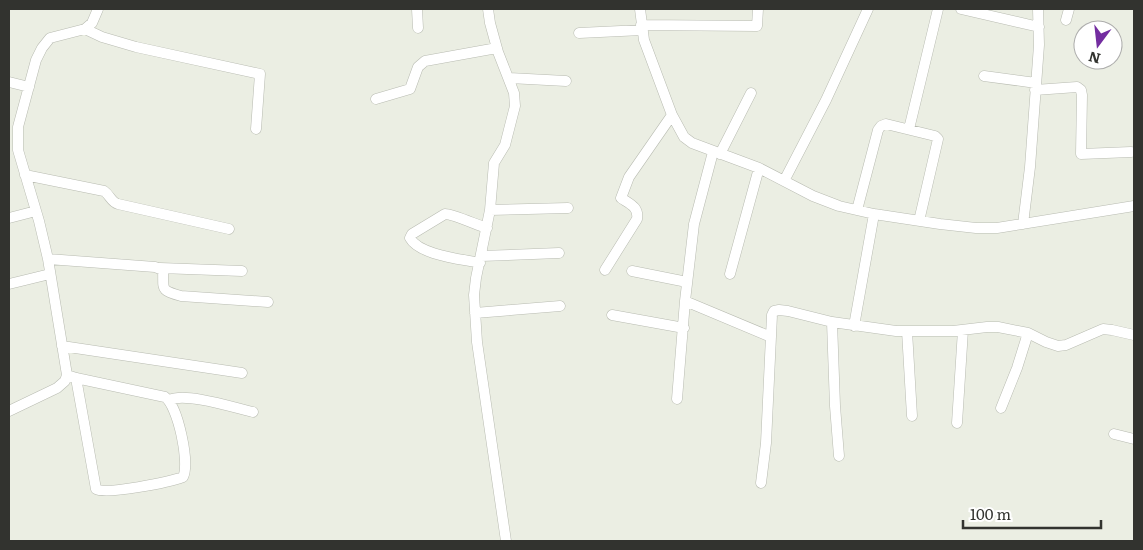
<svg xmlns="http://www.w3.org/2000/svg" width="1143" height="550" font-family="Literata,serif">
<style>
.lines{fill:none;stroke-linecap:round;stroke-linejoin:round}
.street-casing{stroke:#b8bbb1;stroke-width:11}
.street{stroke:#fff;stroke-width:10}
</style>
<rect width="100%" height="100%" fill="#ebeee3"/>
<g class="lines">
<g class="street-casing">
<path id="street" d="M417,9l1,19
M488,9l2,14 8,29 16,41 1,13 -10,39 -11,18 -4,47 -14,68 -2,17 3,47 29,199
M640,9l4,31 28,75 12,22 8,6 67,25 54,28 26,10 35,8 66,10 36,4h21l137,-22
M961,9l78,18
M1066,20l3,-11
M641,25l116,1 1,-17
M85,29l17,8 34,10 124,27 -4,55
M579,33l63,-3
M984,76l52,7
M509,78l57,3
M9,82l20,5
M1035,90l42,-3 4,3 1,5 -1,59 50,-2
M376,99l34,-10 8,-22 7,-6 72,-13
M909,129l29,-120
M720,154l31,-61
M25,175l79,16c6,4 7,11 14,13l111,25
M784,181l42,-81 42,-91
M490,210l78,-2
M857,210l21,-80 3,-4 5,-2 49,12 3,3 -19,82
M9,218l27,-7
M1023,224l7,-57 9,-122 -1,-36
M481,256l78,-3
M48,259l107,8 8,3c1,19 -4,20 18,26l87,6
M480,263c-18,-4 -61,-8 -70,-25l2,-4 33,-20c8,0 32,11 42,14
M160,268l82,3
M605,270l32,-51c2,-12 -7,-15 -16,-21l8,-21 43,-62
M632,271l55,11
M730,274l29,-106
M9,284l41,-10
M685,301l86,36
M475,313l85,-7
M612,315l72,13
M832,322l3,84 4,50
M854,326l20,-112
M907,331l5,85
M62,346l180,27
M67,375l9,3 89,19c13,9 25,66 18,80 -13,5 -77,18 -87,12l-20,-111
M677,399l8,-98 9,-77 19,-72
M170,400c15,-8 65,8 83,12
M1001,408l16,-40 11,-35
M9,411l48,-23 8,-7 2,-6 -19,-116 -9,-38 -21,-71v-23l18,-67 6,-12 8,-10 35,-9 7,-6 6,-14
M957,423l6,-93
M1114,434l20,5
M761,483l5,-40 6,-128 2,-4 5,-1 9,1 44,11 64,9h57l34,-4h11l30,6 18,9 12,4 8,-1 37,-16 9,1 22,5"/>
</g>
<use href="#street" class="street"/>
</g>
<rect width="1143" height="550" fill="none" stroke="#32332f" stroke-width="20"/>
<g transform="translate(1098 45) rotate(195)"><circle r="24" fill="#ffffff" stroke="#adadac"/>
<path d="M0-4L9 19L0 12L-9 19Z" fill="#732da0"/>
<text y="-8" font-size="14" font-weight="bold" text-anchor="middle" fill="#32332f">N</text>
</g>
<path d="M963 520v8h138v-8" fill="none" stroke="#32332f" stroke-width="2.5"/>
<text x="970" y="520" font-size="15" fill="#32332f" stroke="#ffffff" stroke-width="4" paint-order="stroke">100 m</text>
</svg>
